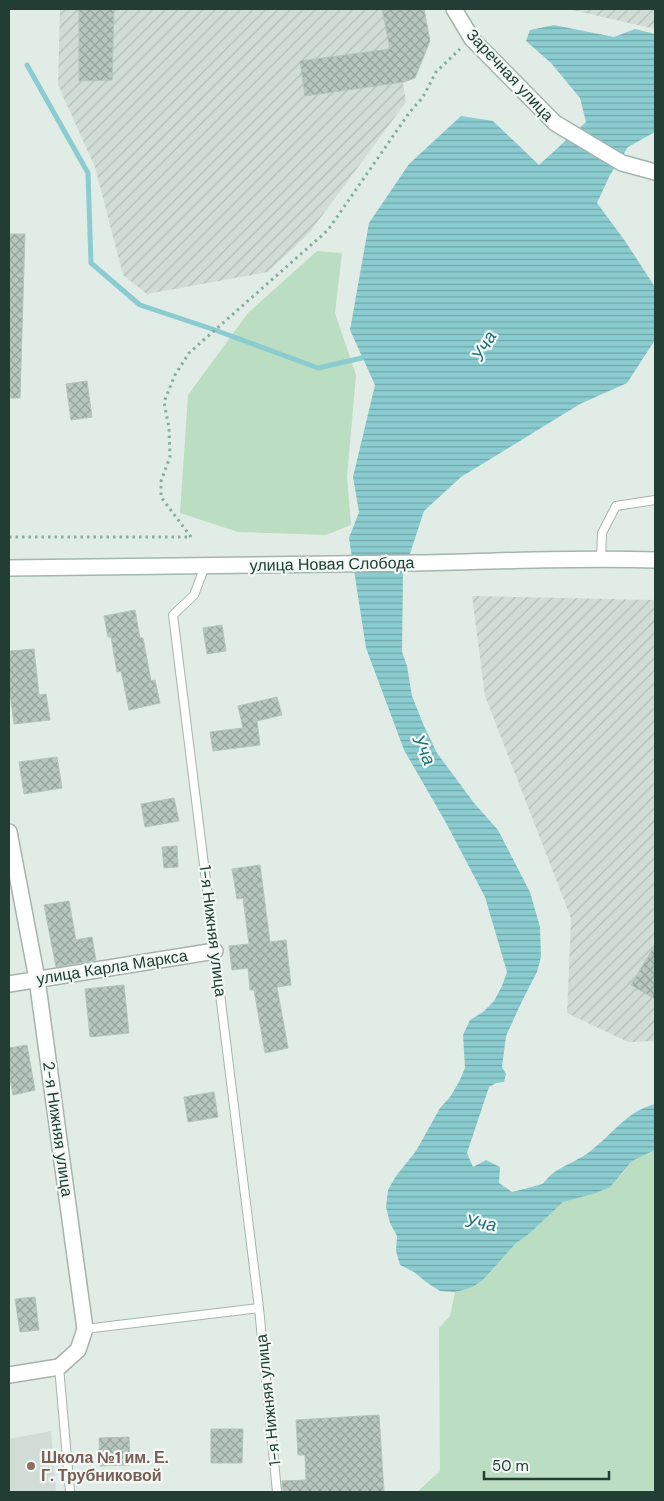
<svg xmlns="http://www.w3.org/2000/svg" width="664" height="1501" font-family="'DM Sans',sans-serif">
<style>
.built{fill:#d0dcd5}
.industrial{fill:url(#industrial-furrows)}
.grass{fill:#bbddc1}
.water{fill:url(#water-rules)}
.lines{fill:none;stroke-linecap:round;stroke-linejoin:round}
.stream{stroke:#8bccd0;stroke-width:5}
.building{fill:url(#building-cross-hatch);stroke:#b4c5bd}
.lane-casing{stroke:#a5b4ad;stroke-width:10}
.street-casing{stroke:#a5b4ad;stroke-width:18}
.secondary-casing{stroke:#a0b7ad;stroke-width:18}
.path{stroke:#83af9c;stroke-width:3;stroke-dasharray:2.5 4;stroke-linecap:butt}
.lane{stroke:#fff;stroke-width:8}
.street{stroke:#fff;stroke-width:15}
.secondary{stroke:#fff;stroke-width:15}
.education-dot{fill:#8d6e63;stroke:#f2f8f5;stroke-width:2}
.labels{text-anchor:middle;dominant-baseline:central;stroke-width:4.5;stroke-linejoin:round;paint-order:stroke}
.street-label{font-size:16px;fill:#223d33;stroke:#f2f8f5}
.education-label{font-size:16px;font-weight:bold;fill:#785e54;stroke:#f2f8f5;text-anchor:start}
.water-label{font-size:18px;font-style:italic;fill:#1e7277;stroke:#f2f8f5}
</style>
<defs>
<pattern id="industrial-furrows" width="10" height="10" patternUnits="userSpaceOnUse" patternTransform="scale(1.25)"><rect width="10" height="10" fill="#d0dcd5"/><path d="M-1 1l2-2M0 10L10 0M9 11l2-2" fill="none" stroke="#b2beb7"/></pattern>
<pattern id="water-rules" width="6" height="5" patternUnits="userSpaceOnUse" patternTransform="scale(1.25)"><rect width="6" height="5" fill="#8bccd0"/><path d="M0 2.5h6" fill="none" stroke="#71a7a9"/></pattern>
<pattern id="building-cross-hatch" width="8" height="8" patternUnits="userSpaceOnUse" patternTransform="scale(1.25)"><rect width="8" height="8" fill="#b7c7bf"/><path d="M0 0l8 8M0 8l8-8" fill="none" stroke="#94a39c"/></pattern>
</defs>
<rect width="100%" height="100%" fill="#e2ece6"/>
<path class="built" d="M51,1431l5,61h-47v-53z"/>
<path class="industrial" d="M60,9h364l6,32 -15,37 -12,5 3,19 -96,130 -42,40 -121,22 -24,-19 -28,-108 -37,-82z
M568,9h87v20z
M472,596l183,4v441l-27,1 -61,-29 4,-95 -86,-222z"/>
<path class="grass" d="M317,251l25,2 -7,60 21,62 -9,102 4,48 -25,10 -88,-3 -58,-19 8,-118 60,-82z
M655,1150v342h-238l23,-21 -1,-143 11,-12 5,-24 16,-4 12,-8 33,-37 13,-9 34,-32 16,-5 42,-22 11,-14z"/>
<path class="water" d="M554,25l60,12 21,-8 20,5v98l-27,15 -18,28 -13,28 28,38 30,46v53l-28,43 -47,21 -119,73 -37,34 -21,64 -1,77 5,14 5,30 12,30 13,27 37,50 24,27 32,62 10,35 1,30 -4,15 -14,27 -17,37 -4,31 4,7 -2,8 -8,1 -7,4 -22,66 6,14 13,-7 14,7 -1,16 13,9c4,-1 28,-7 30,-8 4,-3 7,-8 11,-11 13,-9 29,-14 40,-24 21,-17 35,-38 62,-45v46l-23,11 -22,26 -14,6 -33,9 -34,32 -13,9 -33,37 -12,8 -16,4 -15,-1 -14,-9 -12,-10 -14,-7 -4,-14 1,-15 -7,-13 -4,-16 2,-17 8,-14 20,-25 24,-43 10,-11 9,-15 6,-14 -2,-33 7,-15 13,-8 11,-11 8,-15 5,-14 -22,-75 -40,-76 -41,-71 -38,-102 -17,-110 10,-26 -6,-35 22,-92 -25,-55 19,-107 40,-59 52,-48 32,5 46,44 47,-43 -6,-24 -29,-35 -25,-22 4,-11z"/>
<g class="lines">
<path class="stream" d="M27,65l61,108 3,90 49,42 75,25 103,38 44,-10"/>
</g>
<path class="building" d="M79,9h35l-2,71 -33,1z
M382,9h42l6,32 -15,37 -12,4 -98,14 -5,-35 90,-12z
M9,234h16l-5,164h-11z
M87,381l5,36 -21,3 -5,-36z
M135,610l5,28h3l8,43 4,-1 5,23 -31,7 -8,-39 -4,1 -6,-35h-3l-4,-21z
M222,625l4,26 -19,3 -4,-26z
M34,649l5,46 7,-1 4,26 -36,4 -5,-38v-35z
M277,697l5,18 -25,6 3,24 -47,6 -3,-19 33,-4 -5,-22z
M57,757l5,31 -38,6 -5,-32z
M174,798l5,23 -34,6 -4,-23z
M177,846l1,21 -14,1 -2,-21z
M260,865l10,77 16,-2 5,45 -14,2 11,61 -23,5 -11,-63h-4l-2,-22 -16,2 -3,-24 20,-2 -6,-46 -6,1 -5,-30z
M69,901l7,39 16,-3 4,23 -40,7 -12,-62z
M655,945v54l-24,-14z
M124,985l5,48 -39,4 -5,-48z
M27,1045l8,45 -22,5 -4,-22v-25z
M214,1092l4,25 -30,5 -4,-25z
M35,1297l4,33 -19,2 -5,-33z
M379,1415l5,77h-101l-1,-11 24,-1 -1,-25h-7l-2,-35z
M211,1429h32l-1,34h-31z
M129,1437l1,28 -30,1 -1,-28z"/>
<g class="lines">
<g class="lane-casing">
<path id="lane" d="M601,560l1,-27 14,-27 39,-6
M259,1308l18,184
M85,1329l174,-21 -86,-693 21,-20 11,-29
M59,1367l11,125"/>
</g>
<g class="street-casing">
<path id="street" d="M9,832l28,147 48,350 -7,21 -19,17 -50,8
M9,984l206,-33"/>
</g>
<g class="secondary-casing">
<path id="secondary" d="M454,9l18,30 83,84 67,40 33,9
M9,568c133,-1 267,-3 401,-5 81,-1 163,-6 245,-3"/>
</g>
<path class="path" d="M9,537h181
M191,537l-30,-40v-16l9,-24 -1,-29 -5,-26 11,-27 14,-22 139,-123 81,-117 14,-16 13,-25 24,-23"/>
<use href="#lane" class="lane"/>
<use href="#street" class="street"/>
<use href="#secondary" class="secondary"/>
</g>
<circle class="education-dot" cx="31" cy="1466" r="5"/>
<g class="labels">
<g class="street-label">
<text transform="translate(510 75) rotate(47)">Заречная улица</text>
<text transform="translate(332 564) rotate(-1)">улица Новая Слобода</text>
<text transform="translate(213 931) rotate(83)">1-я Нижняя улица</text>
<text transform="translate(112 967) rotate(-9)">улица Карла Маркса</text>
<text transform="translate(58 1129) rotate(82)">2-я Нижняя улица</text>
<text transform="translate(268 1400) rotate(-96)">1-я Нижняя улица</text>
</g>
<g class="education-label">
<text x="41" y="1457">Школа №1 им. Е.<tspan x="41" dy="18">Г. Трубниковой</tspan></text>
</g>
<g class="water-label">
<text transform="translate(484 346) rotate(-60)">Уча</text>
<text transform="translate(424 750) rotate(65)">Уча</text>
<text transform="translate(481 1223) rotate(9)">Уча</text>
</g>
</g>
<rect width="664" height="1501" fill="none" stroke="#223d33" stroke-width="20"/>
<path d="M484 1471v8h125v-8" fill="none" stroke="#223d33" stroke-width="2.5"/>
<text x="492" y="1471" font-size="15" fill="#223d33" stroke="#f2f8f5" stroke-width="4" paint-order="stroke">50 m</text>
</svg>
